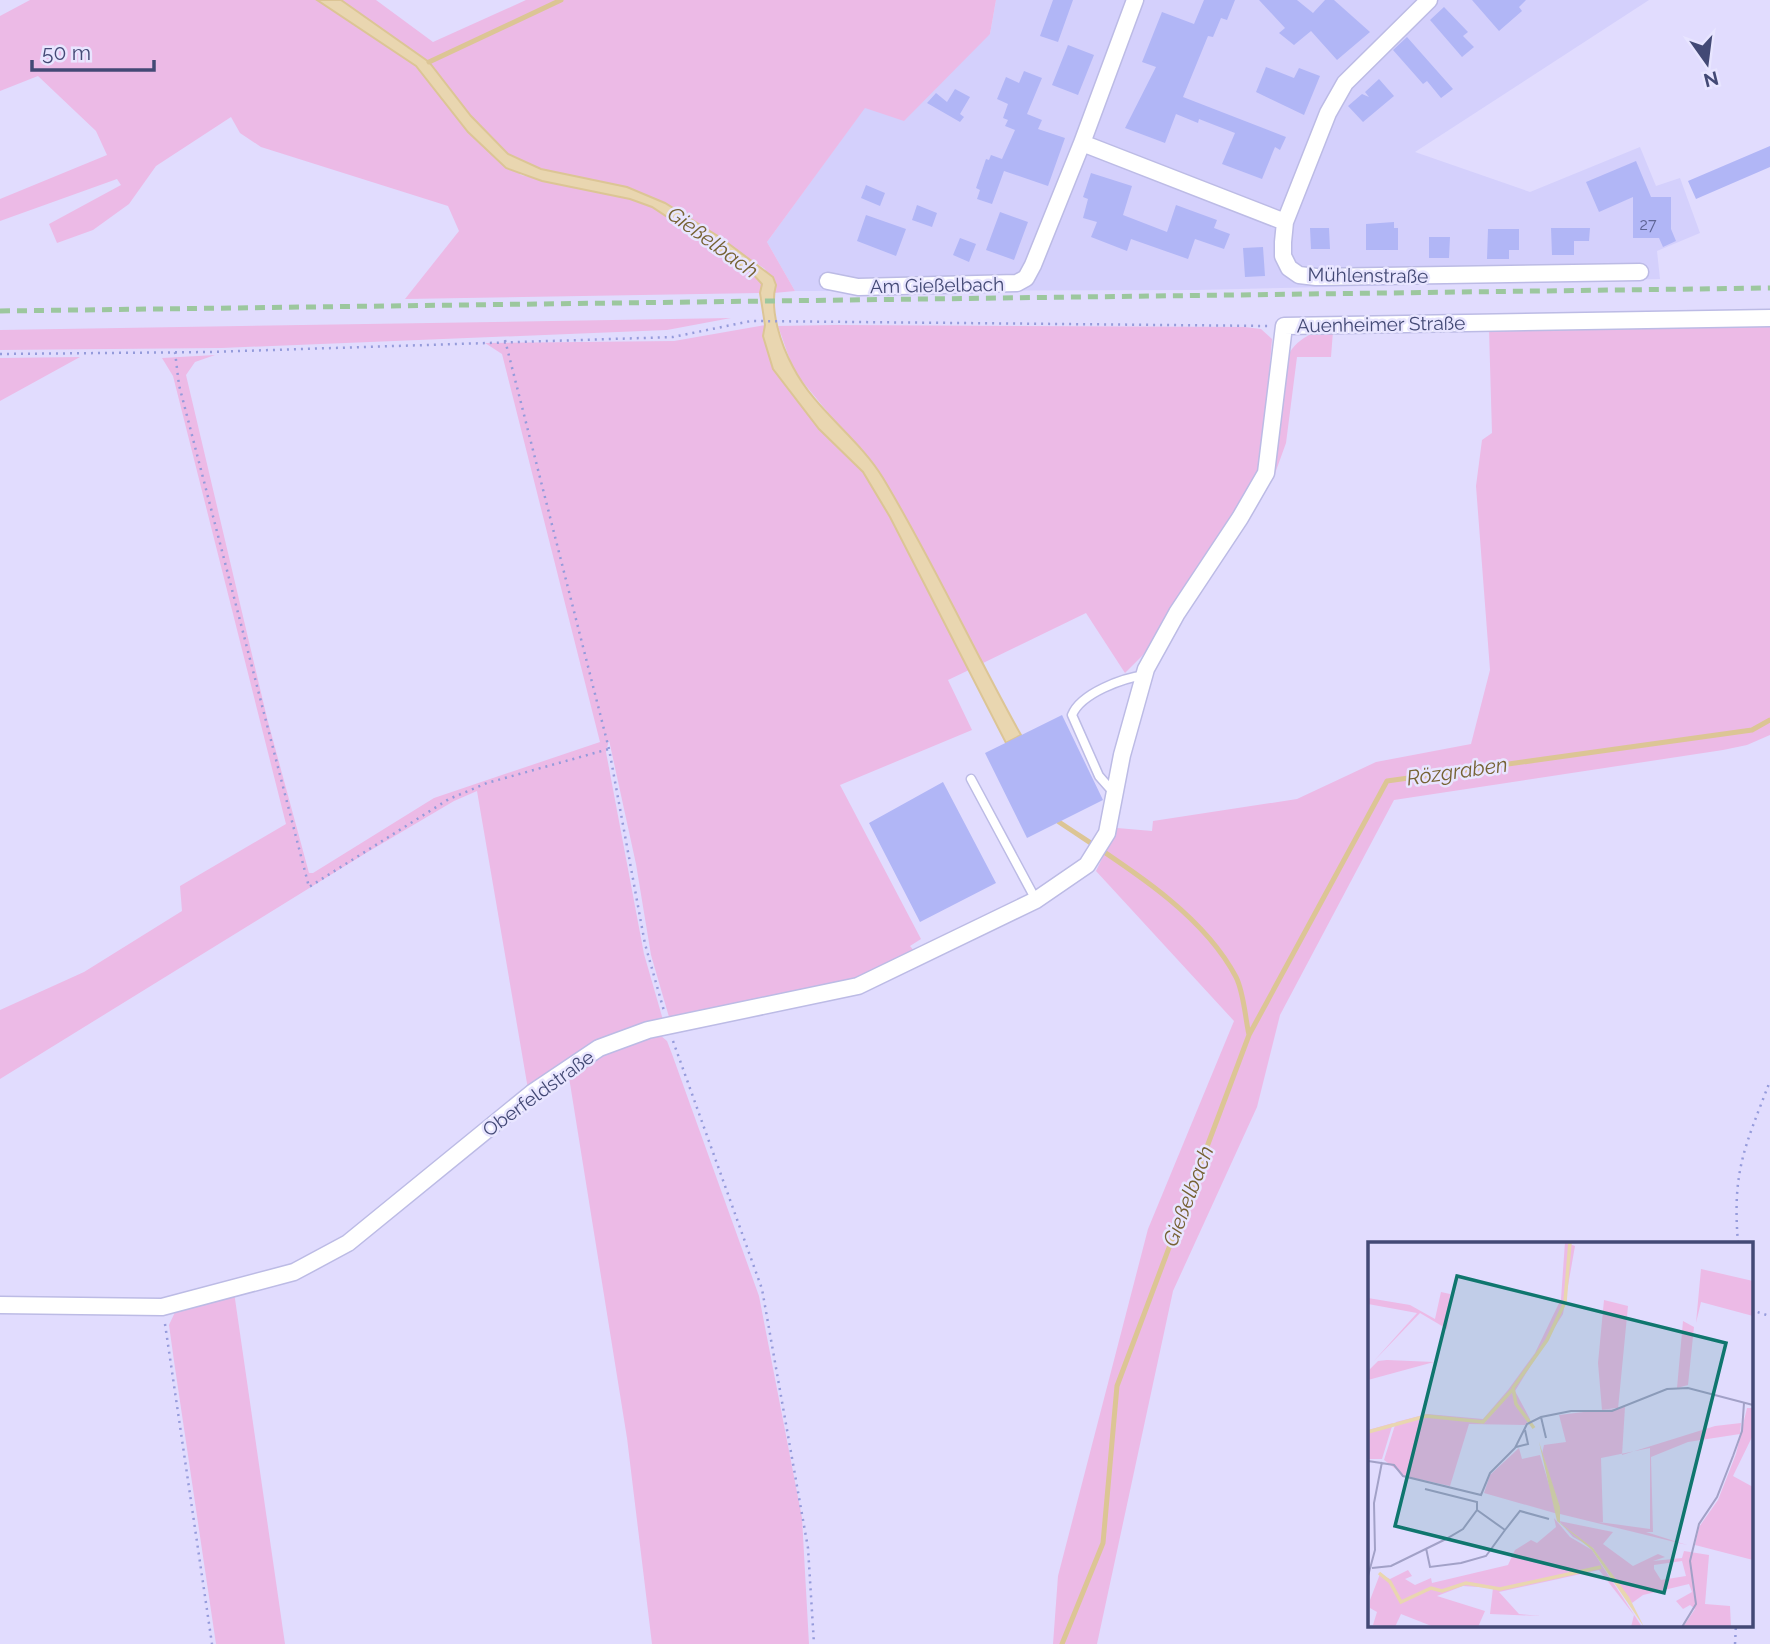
<svg xmlns="http://www.w3.org/2000/svg" width="1770" height="1644" font-family="Raleway,sans-serif">
<style>
.residential{fill:#d4d0fc}
.green{fill:#ecbae6}
.water{fill:#e9d6b0;stroke:#dcc595;stroke-width:2}
.lines{fill:none;stroke-linecap:round;stroke-linejoin:round}
.stream{stroke:#dcc595;stroke-width:5}
.building{fill:#b1b6f6}
.lane-casing{stroke:#bcbbe5;stroke-width:11}
.street-casing{stroke:#bcbbe5;stroke-width:19}
.path{stroke:#959bdb;stroke-width:2.5;stroke-dasharray:2 5;stroke-linecap:butt}
.lane{stroke:#fff;stroke-width:8}
.street{stroke:#fff;stroke-width:16}
.rail{stroke:#9cc79e;stroke-width:5;stroke-dasharray:10 7;stroke-linecap:butt}
.labels{text-anchor:middle;dominant-baseline:central;stroke-width:5;stroke-linejoin:round;paint-order:stroke}
.number-label{font-size:16px;fill:#5e6495}
.street-label{font-size:19px;fill:#434975;stroke:#e8e5ff}
.water-label{font-size:21px;font-style:italic;fill:#766233;stroke:#e8e5ff}
.inset-river{fill:none;stroke:#e9d6b0;stroke-width:3.5}
.inset-road{fill:none;stroke:#a2a1c7;stroke-width:2}
.view{fill:#0f766e;fill-opacity:0.15;stroke:#0f766e;stroke-width:3.5}
.inset-edge{fill:none;stroke:#434975;stroke-width:3.5}
</style>
<rect width="100%" height="100%" fill="#e1dcfe"/>
<path class="residential" d="M996,0h653l-234,152 115,40 110,-45 16,39 24,-8 20,55 -43,18 3,28 -464,11 -401,1 -28,-49 98,-135 125,-73z"/>
<path class="green" d="M30,0h287l99,66 105,109 109,24 22,8 100,66 10,11 -2,9 -355,6 54,-68 -11,-25 -187,-59 -21,-14 -9,-16 -75,49 -27,38 -36,26 -36,13 -8,-19 72,-39 -4,-6 -117,42v-22l107,-44 -11,-24 -58,-55 -38,15v-75z
M341,0h35l57,42 93,-42h470l-6,34 -86,87 -39,-13 -98,134 28,49 -21,2 -9,-24 -100,-66 -25,-11 -99,-23 -33,-15 -37,-38 -42,-54z
M731,318l-64,12 -445,18 -222,2v-20z
M1770,324v411l-23,10 -24,5 -329,50 -114,215 -23,92 -84,184 -76,353h-44l5,-68 90,-347 86,-208 -138,-150 21,-43 35,3 1,-10 144,-22 79,-37 95,-18 19,-74 -14,-184 6,-46 10,-7 -3,-103z
M765,325l-2,11 10,33 46,60 44,43 27,45 79,153 -21,10 24,50 -132,55 81,154 -11,7 6,7 -54,25 -193,39 -18,-62 -15,-91 -27,-124 -3,12 38,202 19,66 -135,69 -51,-298 -23,10 -88,52 -366,226v-69l84,-38 98,-61 -2,-25 106,-62 -113,-448 -11,-18 53,-3 -20,7 -9,13 81,343 42,155h4l121,-75 166,-56 -98,-388 -17,-11 189,-2z
M835,325l410,2 16,2 11,10 -10,124 -30,61 -89,131 -18,18 -39,-60 -105,51 -99,-186 -80,-97 -10,-15 -14,-40z
M1319,331h14l-2,26h-34l-11,86 -13,36c2,-28 4,-110 19,-130 7,-9 17,-15 27,-18z
M80,357l-80,44v-43z
M660,1035l7,6 5,13 87,242 43,222 7,126h-157l-25,-206 -59,-367 57,-29z
M234,1292l51,352h-69l-42,-283 -5,-36 7,-15z"/>
<path class="water" d="M317,0h24l88,62 42,54 37,38 33,15 86,18 38,16 56,35 52,39 3,8c-7,24 5,60 17,82 22,43 65,70 90,111 50,83 91,173 138,257l-15,8 -116,-226 -27,-45 -44,-43 -46,-60 -10,-33 2,-11 -5,-32 2,-9 -10,-11 -100,-66 -22,-8 -88,-18 -36,-13 -38,-36 -52,-66z"/>
<g class="lines">
<path class="stream" d="M429,62l132,-62
M1059,822c61,41 142,88 177,155 8,16 9,40 13,58l-132,351 -14,157 -41,101
M1249,1035l138,-254 365,-51 18,-10"/>
</g>
<path class="building" d="M1053,0h20l-15,42 -18,-6z
M1204,0h31l-8,20 -6,-2 -8,19 -5,-1 -25,61 103,40 -6,13 -5,-3 -13,32 -40,-15 13,-31 -36,-14 -1,4 -22,-9 -11,29 -40,-15 31,-61 -14,-5 20,-50 32,12z
M1259,0h38l16,13 12,-13h9l36,32 -33,28 -26,-29 -17,14 -15,-12 6,-5z
M1472,0h54l-7,7 3,4 -23,20z
M1444,7l24,25 -5,4 11,11 -12,10 -32,-37z
M1407,37l46,52 -12,9 -14,-17 -4,3 -30,-34z
M1068,45l26,10 -16,40 -26,-10z
M1266,67l28,11 5,-10 21,8 -16,39 -48,-23z
M1024,71l18,7 -15,36 15,6 -4,9 27,9 -17,48 -44,-15 -12,33 -15,-5 3,-9 -4,-2 10,-29 3,1 2,-5 11,4 13,-29 -10,-4 3,-6 -5,-2 5,-14 -11,-5 9,-22 13,6z
M1379,79l15,17 -31,26 -15,-16 14,-12 7,3 -4,-5z
M955,89l15,8 -10,17 4,3 -4,5 -33,-19 9,-10 11,9z
M1770,146v21l-74,32 -8,-18z
M1636,161l15,36h20v32l5,12 -13,6 -4,-9h-26v-41l-34,15 -13,-30z
M1091,173l41,13 -9,29 44,17 9,-27 41,15 -3,8 16,6 -6,15 -29,-10 -7,20 -57,-20 -4,12 -36,-14 6,-15 -14,-4 5,-19 -5,-2z
M866,185l19,8 -5,13 -19,-8z
M917,205l20,8 -5,14 -20,-7z
M1000,212l28,10 -14,38 -28,-10z
M866,215l40,14 -10,27 -39,-15z
M1394,222v6h4v22h-32v-26z
M1310,228h19l1,21h-19z
M1551,228h39l-1,13h-15v14h-22z
M1488,229h31v21h-10v9h-22z
M1429,237h21l-1,21h-20z
M960,238l16,6 -7,18 -16,-7z
M1263,247l2,29 -20,1 -2,-29z
M1062,715l41,85 -76,38 -42,-85z
M943,782l53,101 -76,39 -51,-99z"/>
<g class="lines">
<g class="lane-casing">
<path id="lane" d="M971,779l65,121
M1114,793l-15,-17 -27,-61c9,-22 51,-37 73,-40"/>
</g>
<g class="street-casing">
<path id="street" d="M1429,0l-84,83 -17,30 -43,109 -2,20v14l6,12 10,7 17,2 324,-5
M1082,143l53,-143
M828,281l30,6 159,-4 9,-5 7,-13 49,-122 203,79
M0,1305l162,2 132,-35 54,-29 184,-150 67,-45 49,-18 210,-44 178,-86 51,-35 20,-32 15,-78 24,-86 31,-56 63,-95 26,-45 18,-147 486,-8"/>
</g>
<path class="path" d="M505,340l104,409 36,195 19,67
M175,352l4,33 130,502 140,-88 38,-16 122,-34
M0,354l210,-2 463,-15 78,-16 518,5
M673,1041l89,248 46,259 6,96
M1738,1243c-6,-73 7,-96 32,-162
M1751,1310l19,6
M165,1324l47,320
M1735,1644l1,-19"/>
<use href="#lane" class="lane"/>
<use href="#street" class="street"/>
<path class="rail" d="M0,311l1770,-23"/>
</g>
<g class="labels">
<g class="number-label">
<text x="1648" y="224">27</text>
</g>
<g class="street-label">
<text transform="translate(1368 275) rotate(1)">Mühlenstraße</text>
<text transform="translate(937 285) rotate(-1)">Am Gießelbach</text>
<text transform="translate(1381 324) rotate(-1)">Auenheimer Straße</text>
<text transform="translate(538 1093) rotate(-36)">Oberfeldstraße</text>
</g>
<g class="water-label">
<text transform="translate(713 242) rotate(36)">Gießelbach</text>
<text transform="translate(1457 771) rotate(-8)">Rözgraben</text>
<text transform="translate(1188 1196) rotate(-69)">Gießelbach</text>
</g>
</g>
<g transform="translate(1368 1242)">
<rect width="385" height="385" fill="#e1dcfe"/>
<path d="M197,0l10,4 -12,68 -48,77 15,28 -5,6 -56,-1 -19,62 -45,-10 -21,-16 12,-38 31,-8 56,5 25,-29 27,-37 26,-54zM333,27l52,12v35l-52,-14 -5,21zM73,50l9,2 -3,35 -27,-16 -47,49 44,-49 -49,-9v-6l42,7 25,14zM236,58l24,6 -10,103 -16,1 -4,-47zM315,79l11,6 -6,58 -11,3zM10,119l9,-1 47,2 -66,18v-9zM257,165l-3,48 93,-29 26,-3 -1,11 -52,8 -37,15 2,75h-7l41,13 -127,-31 -18,-60 2,-9 22,-3 -7,-27zM282,206v81l-51,-7h4l-2,-64zM379,166h6v27l-20,41 20,11v73l-58,-15 4,-18 19,-27 18,-46zM25,181l-11,36h-14v-29zM151,206l3,11 18,-4 18,59 -74,-21 6,-18zM186,276l16,19 22,13 50,77h-11l3,-12 -35,-45 -100,22 20,22 22,2 -51,-2 3,-26 -30,-2 -26,10 48,15 -7,16h-44l-33,-13 -6,13 -22,-2 4,-13 -7,-4v-8l10,-26 10,5 18,-9 4,6 -7,3 10,6 16,-7 1,5 76,-18 7,-15 16,-10 6,3 19,-16zM191,279l54,11 -10,12 30,22 25,-12 7,3 -12,4 29,-3 2,-7 25,4 -4,49 25,2 1,21h-48l12,-18 -5,-4 -7,4 -7,-8 16,-9 -3,-8 -46,11 -11,8 -39,-55 -20,-11zM314,319l4,15 -25,4 -7,-11v-4z" fill="#ecbae6" fill-rule="evenodd"/>
<path d="M171,200l21,65v16l33,25 36,49 15,30 -52,-77 -35,-29z" fill="#e9d6b0"/>
<path class="inset-river" d="M166,186l-18,-24 -3,-16 34,-48 18,-38 5,-60M0,190l58,-16 57,6 29,-32M11,331l11,9 11,20 30,-14 11,3 24,-8 34,6 101,-22"/>
<path class="inset-road" d="M173,175l5,21M148,205l12,-3 -3,-14M0,219l26,4 9,11 78,19 9,-22 25,-25 12,-24 14,-7 30,-6h41l55,-22 21,-1 65,17M109,268l28,20 15,-19 29,8M58,306l4,19 31,-4 25,-7 19,-26M4,326l19,-2 55,-27 17,-10 14,-19v-8l-52,-13M0,334l7,-26 -1,-47 8,-41M314,385l14,-23 -6,-43 9,-37 18,-27 16,-41 9,-25 2,-28"/>
<path class="view" d="M89,34l269,67 -62,250 -269,-67z"/>
<rect width="385" height="385" class="inset-edge"/>
</g>
<g transform="translate(1707 63) rotate(166)" stroke="#e8e5ff" stroke-width="5" paint-order="stroke">
<path d="M0-5L12 26L0 18L-12 26Z" fill="#434975"/>
<text y="-10" font-size="19" font-weight="bold" text-anchor="middle" fill="#434975">N</text>
</g>
<path d="M32 60v10h122v-10" fill="none" stroke="#434975" stroke-width="3.5"/>
<text x="42" y="60" font-size="21" fill="#434975" stroke="#e8e5ff" stroke-width="5" paint-order="stroke">50 m</text>
</svg>
